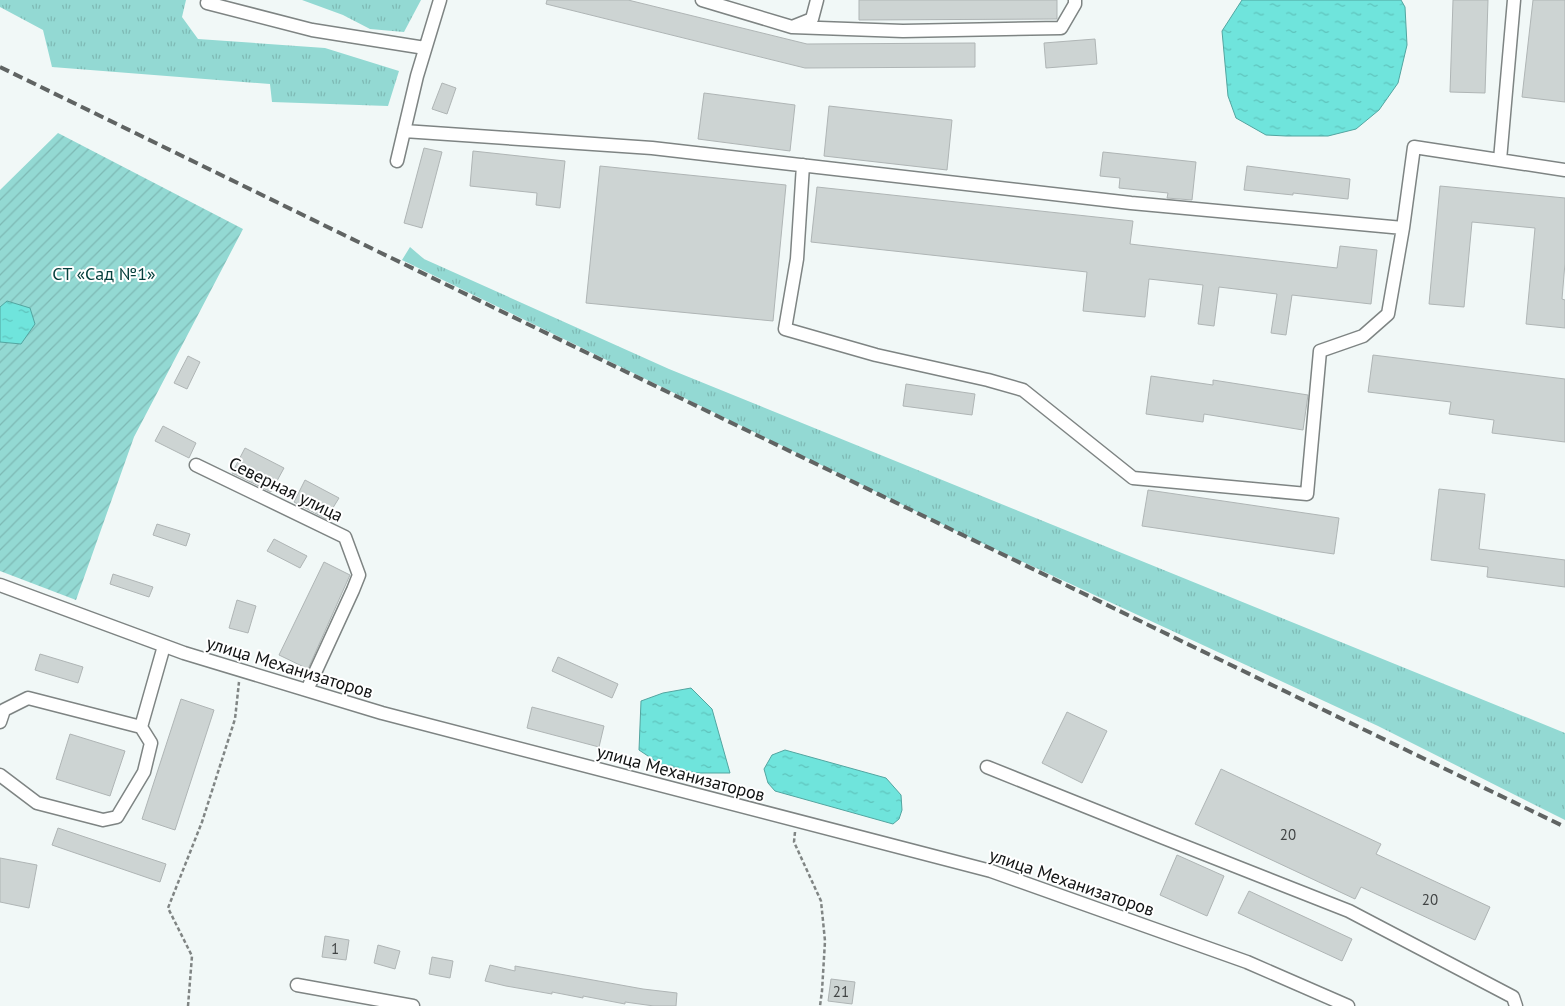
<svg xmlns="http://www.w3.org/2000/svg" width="1565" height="1006" font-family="'PT Sans',sans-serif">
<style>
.grass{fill:url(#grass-tufts)}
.garden{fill:url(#garden-furrows)}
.water{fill:url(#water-ripples);stroke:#53a5a0}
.building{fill:#cdd4d3;stroke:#afb5b5}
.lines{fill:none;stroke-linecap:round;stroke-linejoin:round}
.minor-casing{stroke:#7e8483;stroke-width:15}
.path{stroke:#808584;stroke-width:2.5;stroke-dasharray:4 2.5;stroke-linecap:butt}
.minor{stroke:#fff;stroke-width:12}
.rail{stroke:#606463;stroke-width:4;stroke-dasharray:10 5;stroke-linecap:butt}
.labels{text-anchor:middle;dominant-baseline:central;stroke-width:4;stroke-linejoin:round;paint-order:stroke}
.number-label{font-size:15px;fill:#404343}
.park-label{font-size:18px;fill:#07403d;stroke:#fff}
.street-label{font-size:18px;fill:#111313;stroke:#fff}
</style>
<defs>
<pattern id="grass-tufts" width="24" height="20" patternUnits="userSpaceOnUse" patternTransform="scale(1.25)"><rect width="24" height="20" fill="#93d9d3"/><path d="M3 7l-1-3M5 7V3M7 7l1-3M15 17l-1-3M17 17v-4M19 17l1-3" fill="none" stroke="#7eb9b4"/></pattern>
<pattern id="garden-furrows" width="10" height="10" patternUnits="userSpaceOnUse" patternTransform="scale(1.25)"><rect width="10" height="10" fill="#93d9d3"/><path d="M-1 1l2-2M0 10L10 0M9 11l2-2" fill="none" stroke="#7eb9b4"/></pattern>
<pattern id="water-ripples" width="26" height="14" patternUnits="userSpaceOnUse" patternTransform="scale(1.25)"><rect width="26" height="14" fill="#6fe4dc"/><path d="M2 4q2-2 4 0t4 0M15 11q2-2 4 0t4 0" fill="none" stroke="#5fc3bc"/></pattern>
</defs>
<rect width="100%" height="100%" fill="#f1f8f7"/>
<path class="grass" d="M0,0h186l-4,17 16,22 127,9 74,23 -11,35 -116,-4 -2,-18 -218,-17 -9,-37 -43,-23z
M302,0h119l-17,32 -34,-3 -27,-14z
M410,247l14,12 245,110 896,364v87l-187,-94 -420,-194 -556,-272z"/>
<path class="garden" d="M58,133l185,96 -109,208 -58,163 -76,-29v-381z"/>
<path class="water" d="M1242,0h159l4,7 2,38 -9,38 -19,27 -23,19 -28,7h-42l-20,-1 -30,-17 -8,-22 -6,-65z
M7,301l23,7 5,16 -14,20 -21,-2v-35z
M691,688l21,21 18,64h-34l-36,-9 -21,-14 2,-49 22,-8z
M785,750l101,28 15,17 1,15 -3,9 -6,5 -118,-33 -7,-8 -4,-14 8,-14z"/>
<path class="building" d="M547,0h81l179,44 168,-1v24l-170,1 -259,-64z
M859,0h198v19l-198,1z
M1453,0h35l-3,93 -35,-1z
M1533,0h32v102l-43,-5z
M1095,39l2,25 -51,4 -2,-25z
M442,83l14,5 -9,26 -15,-5z
M704,93l91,12 -5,46 -92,-12z
M829,106l123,14 -5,50 -123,-14z
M424,148l18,4 -20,76 -18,-5z
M473,151l92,10 -5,47 -24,-3 1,-12 -67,-7z
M1103,152l93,10 -4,38 -25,-2 1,-5 -49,-5 1,-10 -20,-2z
M600,166l186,19 -13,136 -187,-18z
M1247,166l103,13 -2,20 -55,-6v2l-49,-5z
M1440,186l125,12v65l-3,36 3,1v28l-39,-4 9,-96 -63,-6 -8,85 -35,-3z
M817,187l316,34 -3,23 207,24 3,-22 37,4 -6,54 -79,-9 -6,40 -15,-2 6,-39 -58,-7 -5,39 -16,-2 5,-39 -54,-6 -4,38 -62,-6 4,-39 -276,-30z
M1373,355l192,24v63l-73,-9 2,-13 -45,-6 2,-12 -83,-10z
M188,356l12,6 -13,27 -13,-6z
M1151,376l62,9v-5l95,15 -5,35 -99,-16 -1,8 -57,-8z
M906,384l69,10 -3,21 -69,-9z
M163,426l33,17 -7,15 -34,-17z
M245,448l39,20 -13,24 -39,-19z
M305,480l34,18 -13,21 -32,-17z
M1439,489l46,5 -6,55 86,11v27l-78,-10 1,-10 -57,-7z
M1148,490l191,28 -5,36 -192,-28z
M157,524l33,10 -4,12 -33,-11z
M274,539l33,17 -7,12 -33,-17z
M324,562l26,13 -42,94 -29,-14z
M113,574l40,13 -4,10 -39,-13z
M237,600l19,6 -8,27 -19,-5z
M40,654l43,13 -5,16 -43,-13z
M558,657l60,27 -6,14 -60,-27z
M181,699l33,11 -39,120 -33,-11z
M532,707l72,19 -5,21 -72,-19z
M1067,712l40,19 -25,52 -40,-20z
M70,734l55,17 -15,45 -54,-17z
M1221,769l160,75 -5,10 114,53 -15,33 -114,-53 -6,12 -160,-75z
M58,828l108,36 -6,18 -108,-37z
M1177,855l47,21 -17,40 -47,-21z
M0,858l37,7 -8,43 -29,-6z
M1249,891l103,48 -10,22 -104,-48z
M325,936l24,4 -3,20 -24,-3z
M378,945l22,6 -5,18 -21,-6z
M432,957l21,4 -3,17 -21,-4z
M490,965l25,6v-5l128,23 34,4 -1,13h-22l-29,-4v2l-42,-8v2l-31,-6v2l-46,-8 -21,-5z
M831,979l24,3 -3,22 -24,-3z"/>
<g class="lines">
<g class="minor-casing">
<path id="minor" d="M702,0l90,27 20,-8 5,-19
M207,3l105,27 113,18
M792,27l111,4 158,-3 14,-24v-4
M404,131l248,17 479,55 272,25 11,-81 151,23
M1500,160l14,-160
M397,161l20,-85 23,-76
M803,165l-6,94 -12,70 91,26 112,25 35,10 110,88 174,16 13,-143 43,-15 25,-22 15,-86
M196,465l149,72 14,38 -6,15 -46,100
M0,585l184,68 198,60 609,158 256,91 101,44
M0,722l4,-12 24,-12 113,29 10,16 -7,29 -27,45 -14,3 -66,-17 -37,-28
M141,727l23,-81
M987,767l177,71 185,73 164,86 3,9
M297,985l116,21"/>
</g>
<path class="path" d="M795,832l-1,10 27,59 4,40 -3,50 -2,15
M188,1006l4,-50 -24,-48 34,-86 33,-103 4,-37"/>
<use href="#minor" class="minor"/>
<path class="rail" d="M0,67l344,168 1221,592"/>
</g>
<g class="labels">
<g class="number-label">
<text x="1288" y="834">20</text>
<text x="1430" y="899">20</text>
<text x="335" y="948">1</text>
<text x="841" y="991">21</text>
</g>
<g class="park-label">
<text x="104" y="273">СТ «Сад №1»</text>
</g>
<g class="street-label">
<text transform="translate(286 489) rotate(26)">Северная улица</text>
<text transform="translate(290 667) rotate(17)">улица Механизаторов</text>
<text transform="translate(681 773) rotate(15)">улица Механизаторов</text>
<text transform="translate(1072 882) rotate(19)">улица Механизаторов</text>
</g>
</g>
</svg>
